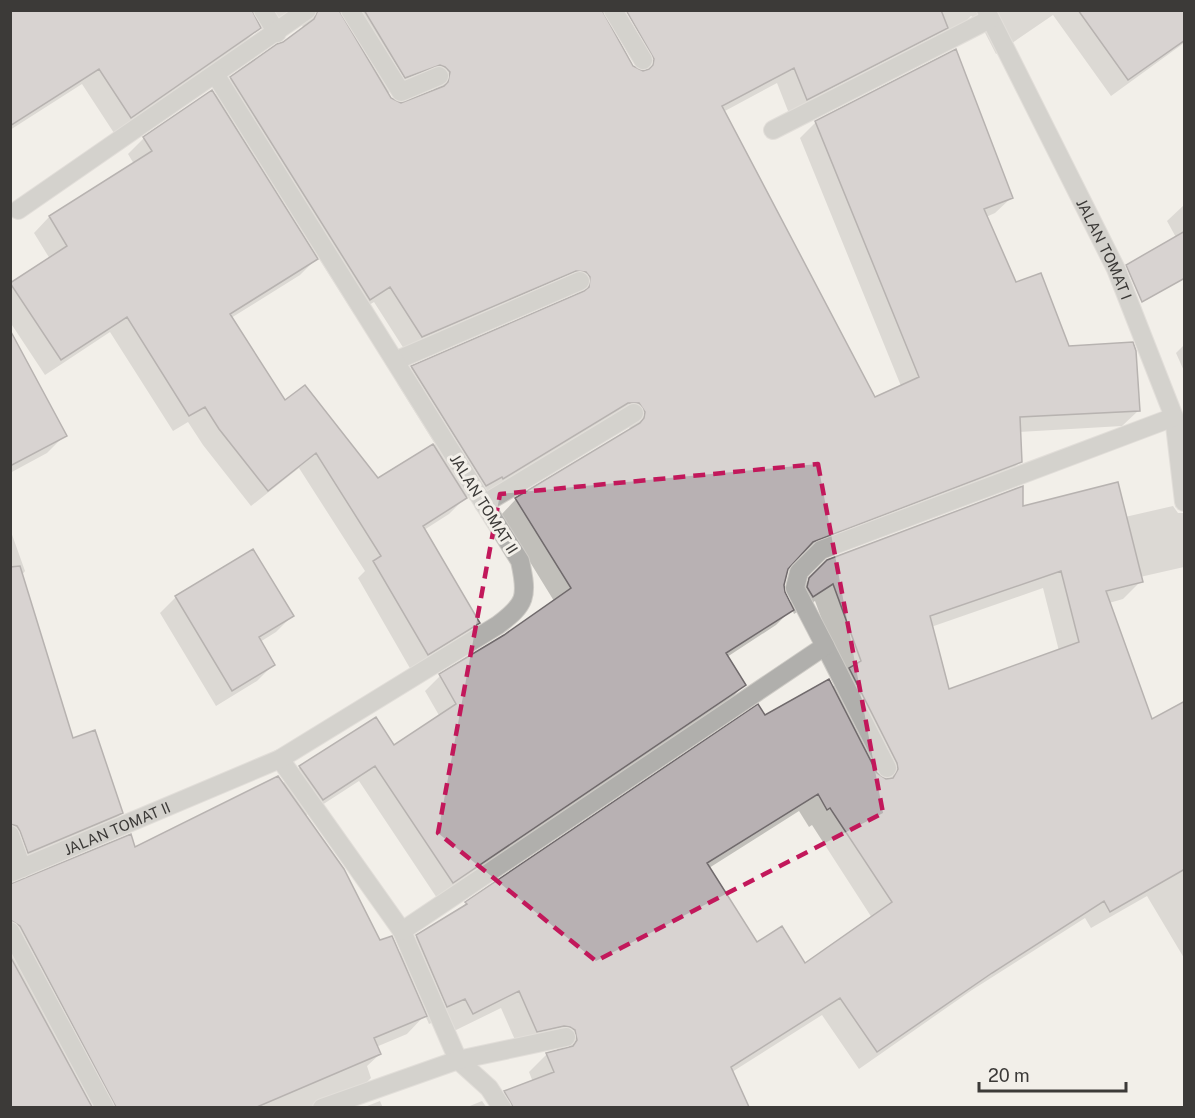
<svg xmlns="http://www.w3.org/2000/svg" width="1195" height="1118" font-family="'Public Sans',sans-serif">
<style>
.shadow{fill:#0003;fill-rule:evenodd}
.building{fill:#b8b1b3;stroke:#706a6c;stroke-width:1.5;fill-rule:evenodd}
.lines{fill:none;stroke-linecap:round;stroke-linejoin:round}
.minor-casing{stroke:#cecbc6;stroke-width:20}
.minor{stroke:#b0afac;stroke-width:18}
.marked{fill:none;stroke:#c2185b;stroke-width:4.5;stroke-dasharray:12 8;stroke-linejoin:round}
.labels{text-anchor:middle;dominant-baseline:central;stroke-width:6;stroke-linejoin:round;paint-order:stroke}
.street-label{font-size:15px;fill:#3c3a38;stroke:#f2efe9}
</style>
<rect width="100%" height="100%" fill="#f2efe9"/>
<path class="shadow" d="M10,10h590l32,57 61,63 -43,-120h534v33l-73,53 -58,-81 -57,39 -17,-33 -8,-5 -14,14 -167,86 -13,-33 -54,29 152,287 26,-13 -101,-248 16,-16 195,76 -16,15 -9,4 60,129 92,65 -16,15 -103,6 1,30 -16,16 -206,78 -11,13 -4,16 7,20 2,-8 36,-36 194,-53 103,9 48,-11 5,7h6v54l-44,10 1,4 -18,18 -14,4 42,118 33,-18v255l-37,-62 -56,32 -6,-10 -113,72 -113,79 -37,-54 -90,57 15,36h-257l15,-16 28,-10 -4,-10 18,-18 11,-3 -2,-4 -37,2 -18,-41 -47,23 -7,-15 -18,8 -4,-9 -18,19 -31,13 4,7 -13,12 4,12 -18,18 -33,12h-310v-223l125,-35 147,-66 18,-17 75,-48 19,28 46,-30 -15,-26 15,-15 65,-40 49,-35 -53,-86 15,-16 114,-69 -2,-8 -141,72 -1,-3 -16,9 -3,-4 -18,18 -25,16 55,92 -16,16 -52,32 -53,-92 7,-7 -66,-103 -48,38 -48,-61 -15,-23 -15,9 -63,-99 -65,43 -35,-53v-38l40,-25 -16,-26 15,-16 85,-53 -6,-10 16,-16 67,-46 3,4 17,-18 72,-49 -2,-10 -38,11 -2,-4 -18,18 -129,89 -32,-49 -72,46zM425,80l9,8 1,3 -29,13 -12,-1 -6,-10 30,-12zM318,257l36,57 20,-12 32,50 169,-60 1,5 -164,70 -15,16 38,61 -57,36 -93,-78 -54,-84 69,-43zM1043,588l16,63 -111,40 -17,-64zM815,601l28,76 -11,10 -68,30 -6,-10 -292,196 -8,8 -41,25 -19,19 -19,-13 -74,-126 54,-35 78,117 292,-197 15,-16 -17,-28 49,-32 16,-16 2,5zM799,811l10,16 3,-2 60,93 -68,47 -47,-21 -48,-76z
M1184,205v47l-17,-31z
M1184,345v26l-8,-18z
M10,390l55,45 -18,18 -37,20z
M10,529l15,42 -3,4 50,165 50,73 -18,18 -94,39z
M176,597l116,19 -16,16 -16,10 13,23 -16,16 -41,25 -56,-93z
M380,1101l3,7h-21z
M482,1101l5,7h-22z"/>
<path class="building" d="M10,10h242l9,18 -130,90 -32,-49 -89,57z
M318,10h21l52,88 10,5 43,-17 4,-4 2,-10 -5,-5 -5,-2 -35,13 -41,-68h238l31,56 10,5 6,-2 4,-4 1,-6 -28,-49h315l7,18 -141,72 -13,-32 -72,38 153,291 44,-20 -104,-256 141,-72 57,149 -29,11 32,73 25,-9 28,73 64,-4 3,9 4,60 -120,6 2,45 -209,80 -25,27 -4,16 1,7 9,18 -68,43 20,32 -293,198 -78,-117 -52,34 -24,-34 77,-49 18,28 62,-41 -17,-30 65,-39 67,-47 -56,-90 125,-75 4,-5 1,-6 -6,-9h-11l-125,76 -1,-2 -16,9 -75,-120 173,-75 5,-4 1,-10 -4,-5 -10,-1 -154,66 -32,-50 -20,13 -140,-223 47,-33 6,-2 31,-23z
M1078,10h107v30l-57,40z
M212,90l106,169 -88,55 55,86 20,-15 73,93 55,-34 34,54 -44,28 57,97 -52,32 -55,-94 8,-5 -65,-103 -48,38 -49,-62 -14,-22 -16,9 -62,-99 -66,43 -51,-77 57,-37 -18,-30 103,-65 -9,-14z
M1185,231v47l-43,24 -16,-37z
M10,330l57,106 -57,30z
M1118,482l25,100 -37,9 46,128 33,-18v168l-75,43 -6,-11 -112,72 -115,79 -37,-54 -109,69 18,40h-236l-9,-16 50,-19 -8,-19 27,-7 4,-6 -2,-10 -5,-3 -6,-1 -27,6 -18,-41 -46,23 -8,-15 -18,8 -31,-72 51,-31 -2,-2 293,-198 7,11 64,-36 48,94 9,6 7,-1 5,-9 -1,-6 -48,-95 12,-7 -28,-77 -20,13 -6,-10 2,-9 18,-18 196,-74v20zM1061,571l18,71 -130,47 -19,-73zM818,794l9,16 3,-2 62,94 -87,61 -23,-37 -25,16 -50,-79z
M253,549l41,67 -35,21 16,28 -43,26 -57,-95z
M20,566l53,172 22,-8 28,83 -95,40 -8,-22 -3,-5 -7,-2v-257z
M278,776l66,93 36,71 12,-4 35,80 -53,22 7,16 -124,53h-141l-96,-181 -10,-6v-36l121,-50 4,13z
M10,956l82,151h-82z"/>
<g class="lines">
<g class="minor-casing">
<g id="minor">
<path d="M263,10l14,23"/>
<path d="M350,10l51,82 38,-16"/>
<path d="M613,10l30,50"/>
<path id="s1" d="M986,10l130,259 58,148 10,85"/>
<path d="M773,130l217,-111"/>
<path d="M18,210l289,-200"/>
<path d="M395,361l185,-80"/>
<path d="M484,504l150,-91"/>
<path d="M825,646l62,122"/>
<path d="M280,759l122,172 56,129 31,28 13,20"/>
<path d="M10,835l12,33"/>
<path id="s2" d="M10,873l270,-114 218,-134c28,-21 30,-28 22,-64l-305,-487"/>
<path d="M10,931l95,177"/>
<path d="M402,931l423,-285 -30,-58 4,-16 22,-22 353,-133"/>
<path d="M322,1108l136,-48 108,-23"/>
</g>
</g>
<use href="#minor" class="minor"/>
</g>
<path d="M0 0H1195V1118H0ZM818,464l65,349 -287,148 -158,-128 62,-339z" fill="#f2efe9" fill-opacity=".55" fill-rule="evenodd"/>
<path class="marked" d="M818,464l65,349 -287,148 -158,-128 62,-339z"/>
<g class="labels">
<g class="street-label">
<text stroke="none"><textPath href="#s1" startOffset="267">JALAN TOMAT I</textPath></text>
<text transform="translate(484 504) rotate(58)">JALAN TOMAT II</text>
<text stroke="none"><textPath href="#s2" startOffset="116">JALAN TOMAT II</textPath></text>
</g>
</g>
<rect width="1195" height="1118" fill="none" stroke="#3c3a38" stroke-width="24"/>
<path d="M979 1082v9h147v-9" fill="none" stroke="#3c3a38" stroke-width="3"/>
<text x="988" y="1082" font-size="18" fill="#3c3a38" stroke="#f2efe9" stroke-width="4.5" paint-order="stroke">20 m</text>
</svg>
